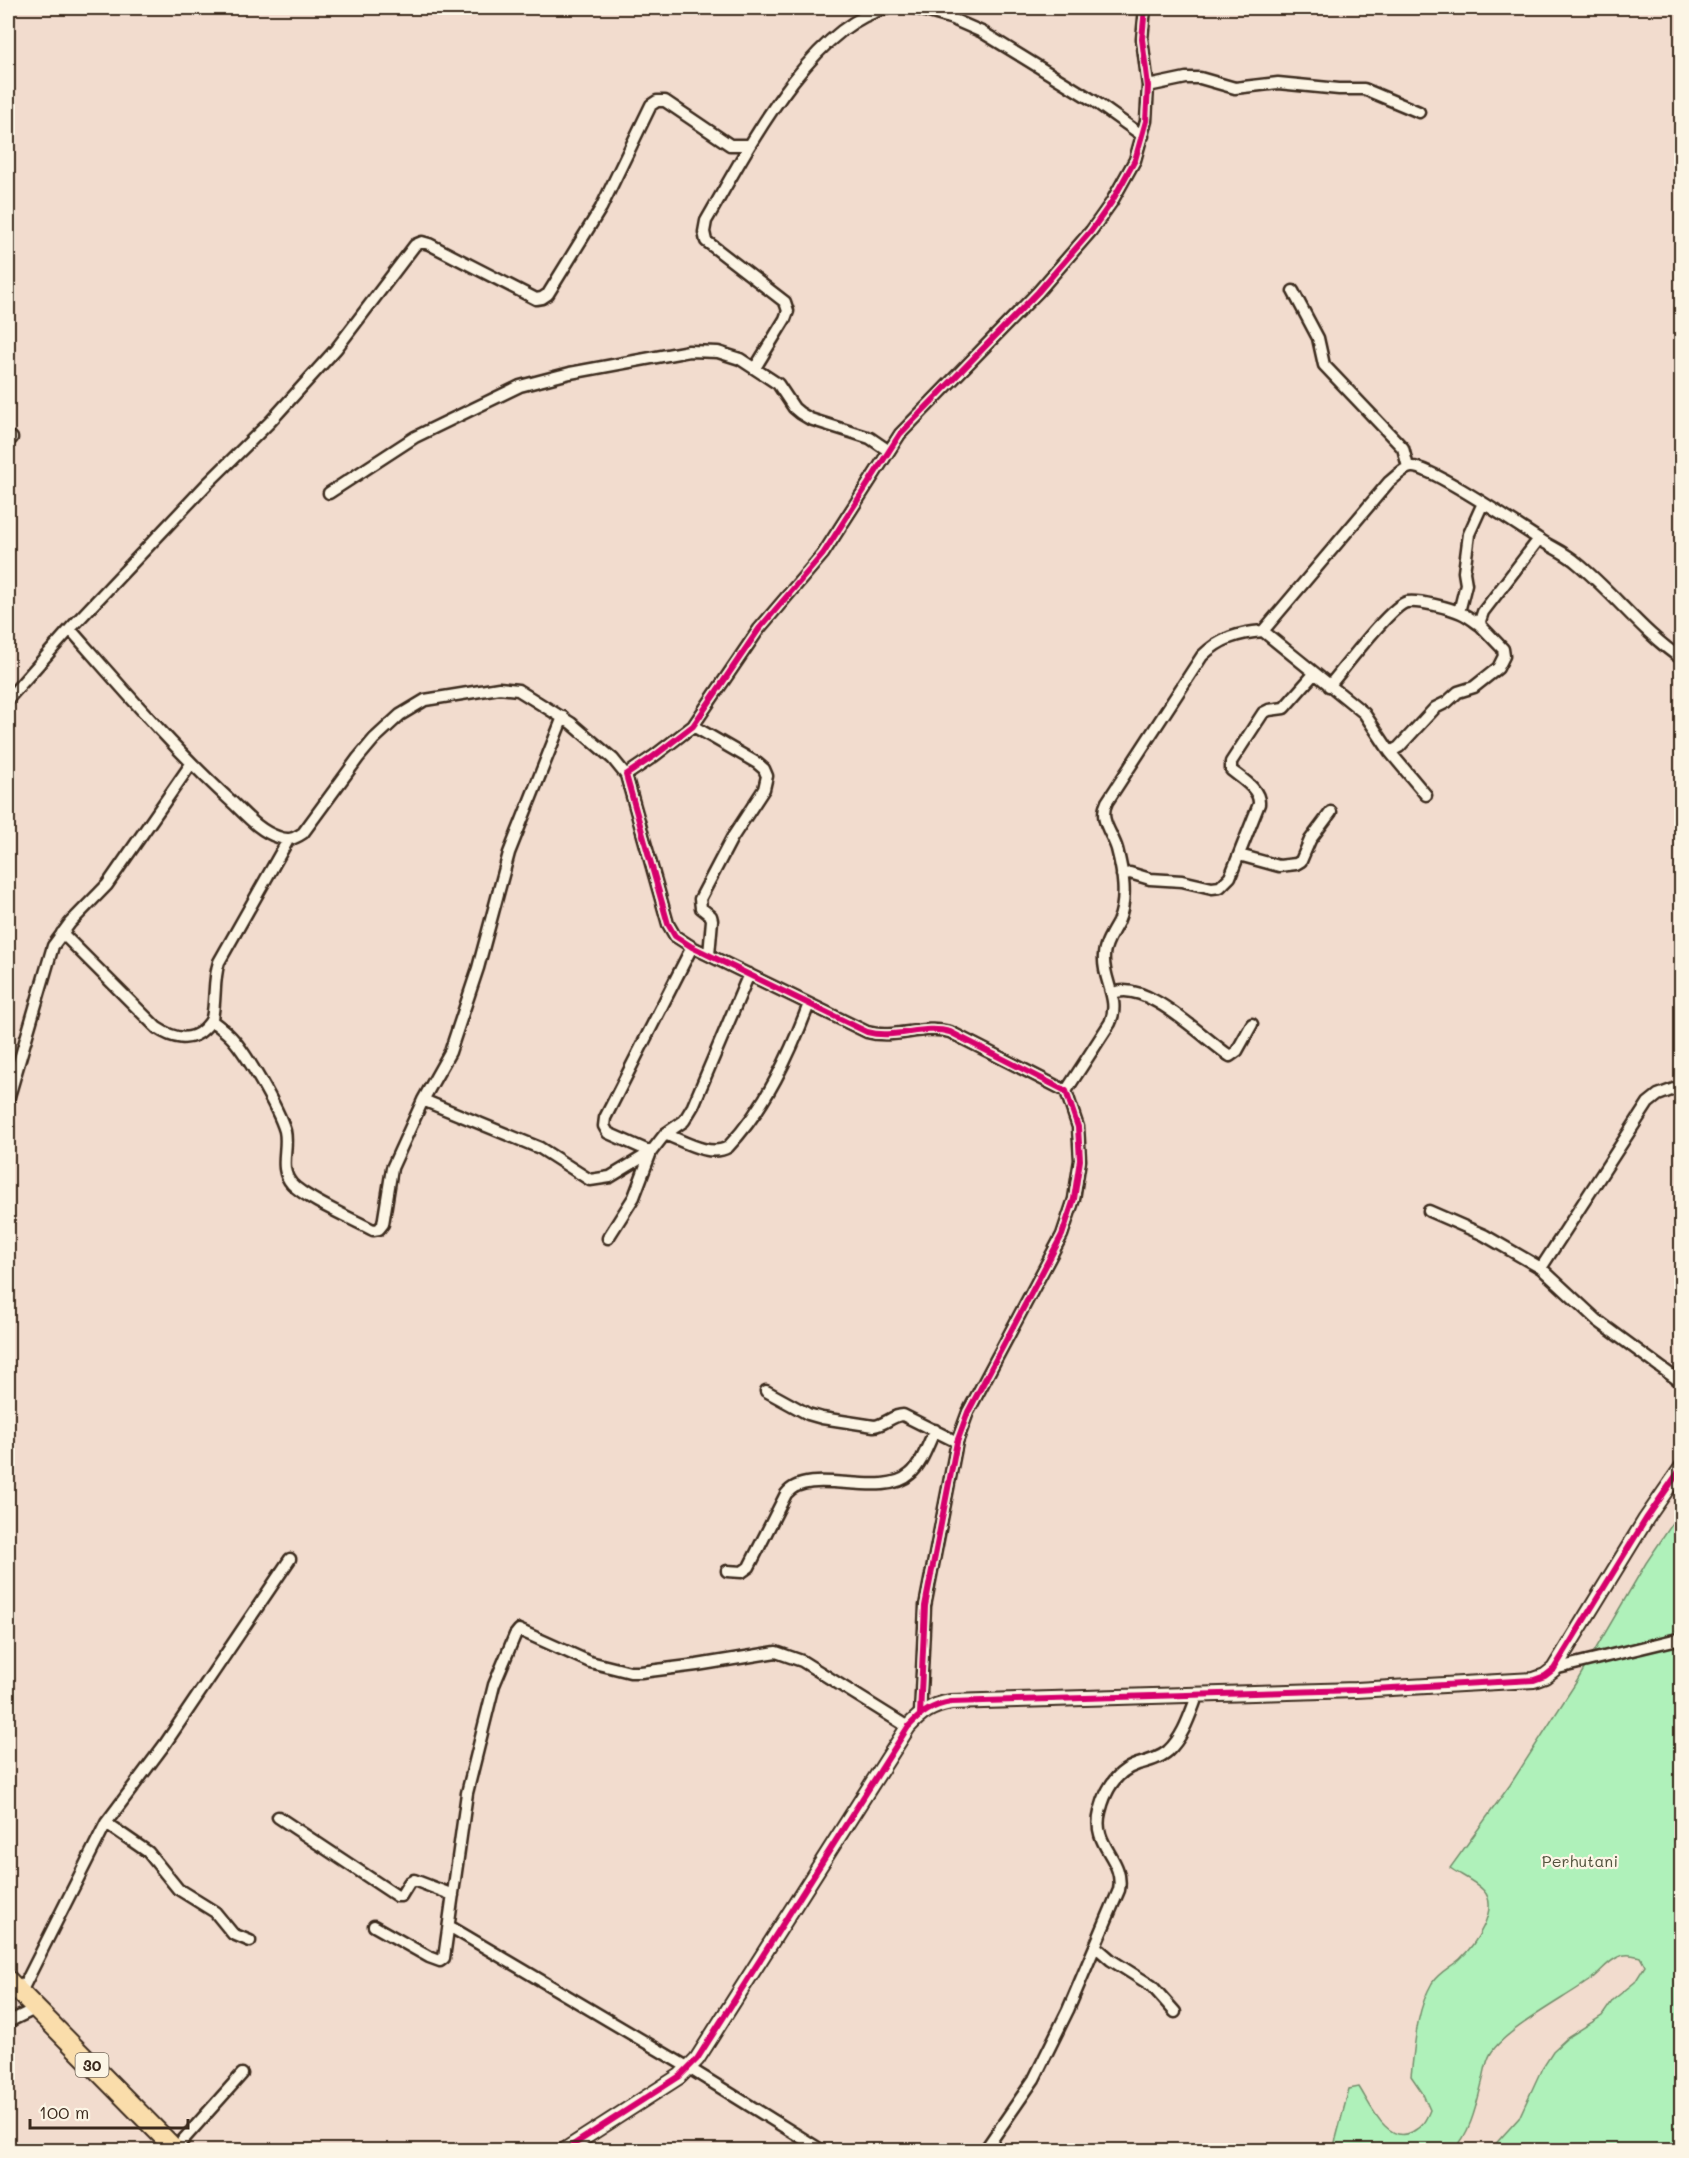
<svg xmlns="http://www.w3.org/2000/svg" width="1689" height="2158" font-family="Mali,sans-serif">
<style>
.green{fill:#aff1ba;stroke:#758e6c;stroke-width:1.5}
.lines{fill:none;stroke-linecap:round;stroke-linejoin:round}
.minor-casing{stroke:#3b2a1e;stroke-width:15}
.tertiary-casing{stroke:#3b2a1e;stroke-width:18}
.trunk-casing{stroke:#3b2a1e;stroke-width:22}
.minor{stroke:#fcf5e5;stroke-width:10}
.tertiary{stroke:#fcf5e5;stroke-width:14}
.trunk{stroke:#faddab;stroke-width:18}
.cycleway-casing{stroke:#fcf5e5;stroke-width:10}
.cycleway{stroke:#d6006c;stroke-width:6}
.labels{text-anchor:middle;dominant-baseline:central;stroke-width:4.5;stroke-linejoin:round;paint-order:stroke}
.shield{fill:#fcf5e5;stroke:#75675a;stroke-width:1.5}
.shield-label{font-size:15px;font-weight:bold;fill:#3b2a1e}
.park-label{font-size:16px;fill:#52523d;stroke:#fcf5e5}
</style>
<rect width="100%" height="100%" fill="#f2dcce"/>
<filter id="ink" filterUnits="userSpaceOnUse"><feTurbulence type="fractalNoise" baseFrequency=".0167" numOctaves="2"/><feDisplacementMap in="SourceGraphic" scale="12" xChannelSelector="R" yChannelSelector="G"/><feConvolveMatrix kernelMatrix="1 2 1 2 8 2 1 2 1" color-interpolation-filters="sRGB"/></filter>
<g filter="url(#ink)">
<path class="green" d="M1681,1511v639h-191l29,-32 23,-50 11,-17 14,-13 35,-22 11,-16 22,-18 10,-16 -5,-9c-8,-2 -14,-4 -22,0 -11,5 -18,16 -28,23 -25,18 -84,49 -99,73 -5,8 -6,18 -8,26 -6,23 -12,54 -29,71h-121l16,-61 10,-2c11,17 28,58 53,45 10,-5 14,-12 18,-22l-8,-18 -11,-16c4,-32 5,-65 21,-93 7,-11 19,-16 28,-24 14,-13 40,-50 24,-68 -9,-10 -24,-16 -34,-23l60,-83 67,-104 69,-118z"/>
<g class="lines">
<g class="minor-casing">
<path id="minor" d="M915,8l35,10 32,14 112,69 49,35
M1148,86l38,-8h14l35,10 43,-5 61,6h25l55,23
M1293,291l25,47 6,27 79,83 5,19
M755,368l30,-49 3,-8 -3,-9 -79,-61 -2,-9 2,-11c38,-65 104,-197 182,-213
M8,442l4,-4
M329,493l86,-56 105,-51 50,-13 119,-22 29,1 22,7 38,25 16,24 6,5 10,6 60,19 19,13
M1459,612l7,-28 -2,-12 5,-38 14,-31
M70,629c52,59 103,119 161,172 14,13 28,30 47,36 10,4 16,2 25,-4l55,-75 16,-19 26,-24 25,-15 74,-12 19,2 53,33 42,36 13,16
M1263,631l101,82 26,39 36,43
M1329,686c14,-16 61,-80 78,-84 12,-2 43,6 54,11 7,3 13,8 20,13
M8,699l62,-70 138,-146 62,-61 66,-73 79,-104 7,-3 7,2 107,55 6,-1 6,-4 53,-86 50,-103 6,-4h8l65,44h20
M693,726l64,37 7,6 3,7 -3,13 -32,49 -32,61 1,9 10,8 1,4 -3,35
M1390,752l9,-5 36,-39 12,-6 11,-10 16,-5 24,-19 6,-12 -1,-7 -22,-23 -1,-5 3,-9 56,-73
M1239,855l40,11 17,-2 5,-3 9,-21 21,-28
M1122,875l8,-2 20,6 32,2 30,7 8,-1 10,-10 29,-73c1,-15 -17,-25 -28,-34v-8l32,-49 6,-3 15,-2 30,-34
M62,933l95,95c15,10 33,15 47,1 3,-3 7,-7 8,-11 4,-18 1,-38 7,-56l69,-122
M1112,994c32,-17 92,45 118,62l7,-5 15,-27
M211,1020c6,5 13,10 18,15 16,15 50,75 56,96 4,17 -7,38 7,53 14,15 61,35 81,46l6,-1 4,-5 9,-56 31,-68 27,-48 28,-84 31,-115 54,-136
M1066,1091l44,-68c11,-24 -8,-43 -6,-67 0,-12 9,-24 14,-34 10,-23 5,-50 -1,-73 -5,-17 -19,-29 -10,-47l95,-146c18,-18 37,-23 61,-25l126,-149c7,-5 15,-15 23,-15 19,-1 105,58 127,72 12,8 27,14 38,24 37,30 65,69 105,96
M8,1100l45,-154 17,-23 37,-38 84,-121
M423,1100l117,48 50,32 20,-3 41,-25
M665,1134c18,7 46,24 63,13 38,-40 62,-93 81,-143
M651,1152l-43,-19 -4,-7 1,-8 87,-171
M1429,1211l55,24 57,33 57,53 84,62
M608,1238l26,-41 17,-45 14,-18 19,-13 9,-15 56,-132
M1541,1268l107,-165 10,-8 24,-9
M766,1391l42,23 14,4 52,8c11,-1 18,-11 29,-11l54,27
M727,1571l15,1 7,-5 37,-73c22,-29 96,6 124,-20 12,-10 18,-30 25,-44
M1554,1669l128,-31
M920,1715l5,-109 32,-164 11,-30 94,-177 12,-36 6,-39 -2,-33 -12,-36 -116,-59c-27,-8 -55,8 -83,0l-175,-85 -17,-11 -7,-12 -42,-149 28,-19 39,-30 66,-97 64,-75 77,-120 138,-142 53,-61 20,-28 24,-43 11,-39 2,-35 -6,-47 3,-31
M278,1817l119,79h4l8,-13 5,-3 39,15
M106,1823l42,29 30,37 37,23 18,22 17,7
M374,1926l55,31 11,4 4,-3 23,-165 27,-108 21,-50 4,-5 71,32 40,10h11l56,-7 79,-13 26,9 106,66
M449,1926l240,142 129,80
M1095,1946l16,14 41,26 23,26
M21,1992l85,-169 59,-79 125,-185
M8,2022l29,-14
M175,2149l67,-75
M985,2150l49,-71 34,-69 51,-120c6,-32 -28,-44 -19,-78 5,-21 16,-41 38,-48 11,-3 22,-6 30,-13 16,-15 22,-37 30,-57"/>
</g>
<g class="tertiary-casing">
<path id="tertiary" d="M565,2150l115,-74 17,-17 211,-332c13,-14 24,-22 43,-25l405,-12 178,-10 11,-4 9,-7 92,-150 36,-52"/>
</g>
<g class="trunk-casing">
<path id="trunk" d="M8,1980l168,170"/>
</g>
<use href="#minor" class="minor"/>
<use href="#tertiary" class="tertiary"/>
<use href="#trunk" class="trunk"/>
<g class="cycleway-casing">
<path id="cycleway" d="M920,1715l5,-109 32,-164 11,-30 94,-177 12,-36 6,-39 -2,-33 -12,-36 -116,-59c-27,-8 -55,8 -83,0l-175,-85 -17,-11 -7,-12 -42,-149 28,-19 39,-30 66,-97 64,-75 77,-120 138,-142 53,-61 20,-28 24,-43 11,-39 2,-35 -6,-47 3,-31
M565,2150l115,-74 17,-17 211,-332c13,-14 24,-22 43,-25l405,-12 178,-10 11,-4 9,-7 92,-150 36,-52"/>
</g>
<use href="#cycleway" class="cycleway"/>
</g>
</g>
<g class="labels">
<rect class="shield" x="75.5" y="2053" width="33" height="24" rx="4.5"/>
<g class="shield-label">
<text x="92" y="2065">30</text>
</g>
<g class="park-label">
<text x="1580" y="1860">Perhutani</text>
</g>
</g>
<rect width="1689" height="2158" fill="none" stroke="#fcf5e5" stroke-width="30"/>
<rect x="15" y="15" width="1659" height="2128" fill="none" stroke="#3b2a1e" stroke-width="2" filter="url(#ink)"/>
<path d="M30 2119v9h158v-9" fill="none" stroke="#3b2a1e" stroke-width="3"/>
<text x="39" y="2119" font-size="18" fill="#3b2a1e" stroke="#fcf5e5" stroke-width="4.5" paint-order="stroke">100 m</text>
</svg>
